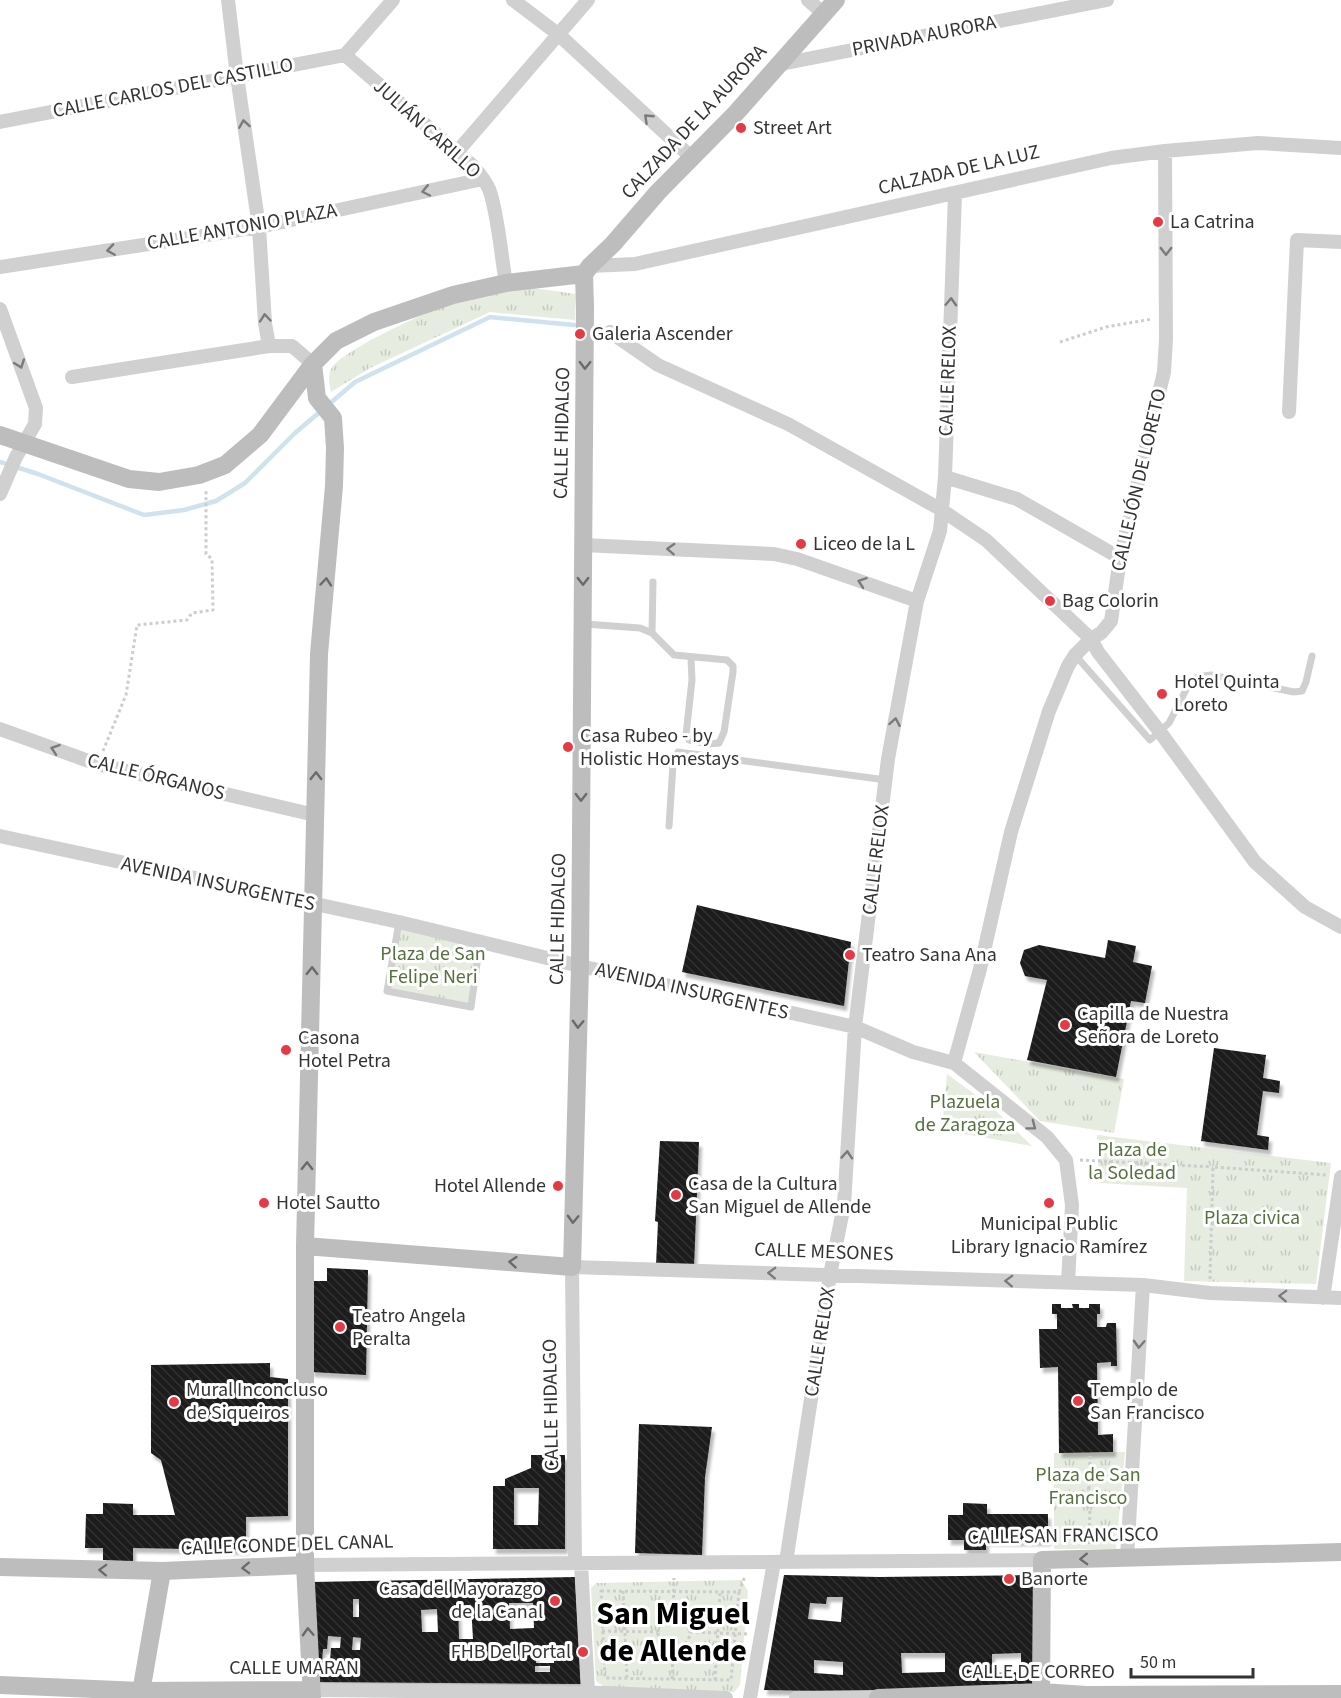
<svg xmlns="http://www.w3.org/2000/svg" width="1341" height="1698" font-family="'Source Sans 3',sans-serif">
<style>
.park{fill:url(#park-tufts)}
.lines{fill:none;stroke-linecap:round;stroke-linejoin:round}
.stream{stroke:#cfe2ee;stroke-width:4.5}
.building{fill:url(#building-back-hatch);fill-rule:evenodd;filter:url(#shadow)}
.path{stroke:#cdcdcd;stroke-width:3;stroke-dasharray:3 3;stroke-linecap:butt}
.lane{stroke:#d0d0d0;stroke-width:7}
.street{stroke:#d0d0d0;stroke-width:14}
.secondary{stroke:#bdbdbd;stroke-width:18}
.oneway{stroke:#7a7a7a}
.oneway2{stroke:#6a6a6a}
.poi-dot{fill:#e63946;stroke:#fff;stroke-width:2}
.labels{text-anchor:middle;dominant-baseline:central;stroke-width:6;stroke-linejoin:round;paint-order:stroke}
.street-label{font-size:20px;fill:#333;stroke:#fff}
.poi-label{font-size:20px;fill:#333;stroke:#fff;text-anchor:start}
.park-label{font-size:20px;fill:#56703f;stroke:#fff}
.town-label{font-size:32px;font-weight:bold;fill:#000;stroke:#fff}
</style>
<defs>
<pattern id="park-tufts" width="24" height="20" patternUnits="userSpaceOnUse" patternTransform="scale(1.5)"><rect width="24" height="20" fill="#e6ecdf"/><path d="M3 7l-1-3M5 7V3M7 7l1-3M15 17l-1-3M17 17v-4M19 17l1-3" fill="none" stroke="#c6cbc0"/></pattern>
<pattern id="building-back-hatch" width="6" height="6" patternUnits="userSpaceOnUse" patternTransform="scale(1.5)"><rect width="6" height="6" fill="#1a1a1a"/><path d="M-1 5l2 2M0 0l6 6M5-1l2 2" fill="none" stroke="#333"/></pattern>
<filter id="shadow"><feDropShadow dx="3" dy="5" stdDeviation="1.5" flood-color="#0004"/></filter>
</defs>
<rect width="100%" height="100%" fill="#fff"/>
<path class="park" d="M533,288l43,6 -1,26 -85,-8 -120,56 -39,24c-2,-9 -4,-19 2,-26 15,-19 115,-65 140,-70 19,-4 40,-5 60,-8z
M399,922l81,20 -9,65 -84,-16z
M974,1052l150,27 -10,54 -74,-12z
M947,1074l45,33 40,39 -90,-16z
M1097,1135l234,28 -15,121 -132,-3 3,-93 -88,-5z
M1125,1452l-9,97h-62v-96z
M741,1580l7,11 -8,94 -6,7 -128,-4 -10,-7 -5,-93 5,-5z"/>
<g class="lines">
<path class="stream" d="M328,405l27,-23 135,-65 84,8
M0,462l38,12 106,41 40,-5 32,-9 29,-18 50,-50 26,-22"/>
</g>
<path class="building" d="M697,905l154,37 -7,64 -162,-34z
M1108,940l28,6 -3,16 19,4 -7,37 -14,-2 -15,76 -89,-17 20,-80 -22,-4 -5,-13 4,-13 15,-5 66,13z
M1214,1048l52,7 -3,23 17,3 -1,12 -16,-2 -6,44 12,2 -1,13 -67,-9z
M660,1141l39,1 -5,125 -38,-2 2,-43 -3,-1z
M327,1268l41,2 -2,105 -55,-3 3,-91h13z
M1052,1304h9v4h12l-1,-4h7v4h10v-4h11v10h-3v13h9l1,-4h9l1,43h-6v-4l-14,1 1,72 15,-1v18l-54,1 -1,-86 -18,1 -1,-39h18v-15h-5z
M270,1363v14l18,2v137l-42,1v33l-113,-2v13l-30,-1v-12h-18l1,-34h17v-11l30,1v11h42l-14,-55 -10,-7v-88z
M639,1424l73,3 -7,50 -3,78 -67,-2z
M531,1455h34v94h-72v-63h12v-7l26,-11zM514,1488h25l-1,37h-24z
M963,1503l24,1v10h61v27h-62v9h-22v-10h-16v-25h15z
M784,1575l95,2 156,-2 1,113 -162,4 -110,-2zM827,1597h16l-2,25 -33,-3 2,-16 16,1zM901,1653h44v19l-43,1zM1021,1653v19l-29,1v-19zM814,1660l29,2v13l-29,-2z
M575,1577l6,107 -265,-2 -4,-100zM353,1599h6v18h-6zM509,1603h24l1,25 -24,1zM458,1605h13l2,34h-14zM437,1609l1,23h-16l-1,-22zM328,1636l13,1 -1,11h-9l-1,13h-8l1,-12h4zM353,1637l8,1 -1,12h-8zM536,1651h18v12h-18zM341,1663h10v11l-11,1zM535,1666h15v6h-15z"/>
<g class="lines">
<path class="path" d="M1060,342l46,-15 46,-8
M103,751l23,-56 11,-70 50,-5 5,-7 21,-3 -1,-51 -6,-5v-65
M1080,1160l133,7
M1210,1279l3,-112 114,8
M1089,1489l1,-33
M1080 1498a9 9 0 1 1 18 0a9 9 0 1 1-18 0Z
M1098,1497h19
M1056,1498l24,-1
M1089,1544l1,-37
M601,1591l138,1 -8,88 -126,-2z
M623,1591l4,87
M739,1592l6,-16
M673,1616l1,-38
M658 1632a16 16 0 1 1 32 0a16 16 0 1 1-32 0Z
M602,1631l56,1
M690,1632l58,2
M672,1679l1,-31
M715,1680l5,-88"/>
<path class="lane" d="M585,624l55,4 12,5 22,22 53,5 6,6v6l-9,60 -5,11 -11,1 -19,-4 -3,-5 6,-55 -1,-22
M652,633l1,-51
M1075,655l75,85 19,-17 21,-41 8,-5 13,-2 83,17 8,-1 4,-9 6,-26
M669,826l4,-62 5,-12 208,28
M399,922l-12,69 84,16 9,-65"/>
<path class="street" d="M228,0l9,76 22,151 6,96 4,23h23l21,18
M513,0l45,34 133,123
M808,0l16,14
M345,55l128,111c6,7 12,14 16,23 9,24 12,67 17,94
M345,55l48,-55
M776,65l331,-65
M0,122l345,-67
M457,152l131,-152
M590,266l45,-2 476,-106 54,-7 93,-8 83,5
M0,267l259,-40 224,-48
M0,309l36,99 -1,16 -19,33 -16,37
M610,332l48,33 130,59 154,86
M72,377l197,-31
M1289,412l8,-172 44,2
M945,477l72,22 103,59
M943,511l43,29 105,99 7,13 62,80 95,130 50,45 36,20
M583,545l191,9 23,5 120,42
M0,729l97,35 218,51
M0,836l399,86 181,44 275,61 58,25 41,11 93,74 19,23 6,45 -4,78
M954,1063l26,-94 31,-137 38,-121 19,-45 7,-11 16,-16 10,-6 10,-12 9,-63 44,-186 2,-33 -1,-188
M1323,1298l18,-121
M1127,1558l16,-273
M786,1562l44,-287 14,-70 11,-178 33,-268 29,-158 23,-70 5,-54 10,-283
M575,1563l-3,-296 571,18 67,8 131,5
M581,1563l7,130
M305,1565l737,-5
M311,1690l296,3 119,5
M750,1698l24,-136
M796,1698l82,-1"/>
<path class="secondary" d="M584,274l6,-8 23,-22 45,-52 78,-79 100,-113
M0,435l129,44 30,3 40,-7 26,-10 35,-30 53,-71 23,-23 38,-19 79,-27 53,-12 78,-9
M305,1246l267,21 8,-301 5,-659 -1,-33
M0,1567l162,4 143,-6
M0,1685l141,6 170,-1
M1041,1692l1,-132 299,-8
M140,1698l22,-127
M312,1698l-7,-133v-319l14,-592 15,-168 1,-38 -2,-30 -16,-20 -4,-34
M878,1698l163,-6 45,3 255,-1"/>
</g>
<defs><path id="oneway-chevron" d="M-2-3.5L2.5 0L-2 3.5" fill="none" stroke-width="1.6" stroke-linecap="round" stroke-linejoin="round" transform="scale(1.5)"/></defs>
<g class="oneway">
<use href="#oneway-chevron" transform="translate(648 118) rotate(-137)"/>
<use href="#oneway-chevron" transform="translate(244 124) rotate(-99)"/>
<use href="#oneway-chevron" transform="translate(426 191) rotate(168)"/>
<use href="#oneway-chevron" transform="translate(111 250) rotate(171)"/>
<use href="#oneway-chevron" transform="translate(1166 251) rotate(90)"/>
<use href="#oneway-chevron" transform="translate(951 302) rotate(-88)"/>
<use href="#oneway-chevron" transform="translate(265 318) rotate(-95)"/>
<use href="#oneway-chevron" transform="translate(20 364) rotate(70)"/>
<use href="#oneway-chevron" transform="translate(671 549) rotate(-177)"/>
<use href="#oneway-chevron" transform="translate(862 582) rotate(-161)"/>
<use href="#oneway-chevron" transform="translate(895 722) rotate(-80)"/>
<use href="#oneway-chevron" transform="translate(55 749) rotate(-161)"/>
<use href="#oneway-chevron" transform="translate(1032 1126) rotate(37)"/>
<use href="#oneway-chevron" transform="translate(847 1155) rotate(-86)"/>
<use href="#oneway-chevron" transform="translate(772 1273) rotate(-178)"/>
<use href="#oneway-chevron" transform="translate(1009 1281) rotate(-178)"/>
<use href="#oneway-chevron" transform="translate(1283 1296) rotate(-178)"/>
<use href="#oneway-chevron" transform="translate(1139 1344) rotate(93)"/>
</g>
<g class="oneway2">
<use href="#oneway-chevron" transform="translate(585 365) rotate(91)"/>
<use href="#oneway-chevron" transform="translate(583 581) rotate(90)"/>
<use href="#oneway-chevron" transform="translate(326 582) rotate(-85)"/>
<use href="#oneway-chevron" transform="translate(316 776) rotate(-89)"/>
<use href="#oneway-chevron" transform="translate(581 797) rotate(90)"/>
<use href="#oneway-chevron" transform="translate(312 971) rotate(-89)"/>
<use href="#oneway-chevron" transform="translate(578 1024) rotate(92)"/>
<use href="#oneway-chevron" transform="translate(307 1166) rotate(-89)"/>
<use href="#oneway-chevron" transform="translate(573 1219) rotate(92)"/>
<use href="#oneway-chevron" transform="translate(513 1262) rotate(-175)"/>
<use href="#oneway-chevron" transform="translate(1084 1559) rotate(178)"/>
<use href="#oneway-chevron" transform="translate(246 1568) rotate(178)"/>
<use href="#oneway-chevron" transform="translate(103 1570) rotate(-178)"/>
<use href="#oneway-chevron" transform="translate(308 1632) rotate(-93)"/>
</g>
<g class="poi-dot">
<circle cx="741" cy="128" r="6"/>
<circle cx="1158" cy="222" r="6"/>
<circle cx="580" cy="334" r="6"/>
<circle cx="801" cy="544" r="6"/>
<circle cx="1050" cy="601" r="6"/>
<circle cx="1162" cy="694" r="6"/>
<circle cx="568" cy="747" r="6"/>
<circle cx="850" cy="955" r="6"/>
<circle cx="1065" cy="1025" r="6"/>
<circle cx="286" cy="1050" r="6"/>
<circle cx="558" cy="1186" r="6"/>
<circle cx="676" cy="1195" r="6"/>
<circle cx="264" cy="1203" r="6"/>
<circle cx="1049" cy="1203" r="6"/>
<circle cx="340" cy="1327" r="6"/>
<circle cx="1078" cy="1401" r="6"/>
<circle cx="174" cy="1402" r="6"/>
<circle cx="1009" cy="1579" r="6"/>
<circle cx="555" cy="1601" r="6"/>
<circle cx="583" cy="1652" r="6"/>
</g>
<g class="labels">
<g class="street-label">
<text transform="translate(924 36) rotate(-11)">PRIVADA AURORA</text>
<text transform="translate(173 88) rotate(-11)">CALLE CARLOS DEL CASTILLO</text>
<text transform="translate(694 122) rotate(-47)">CALZADA DE LA AURORA</text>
<text transform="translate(427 129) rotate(42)">JULIÁN CARILLO</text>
<text transform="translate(959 170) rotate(-13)">CALZADA DE LA LUZ</text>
<text transform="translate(242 227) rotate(-10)">CALLE ANTONIO PLAZA</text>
<text transform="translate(948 381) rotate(-88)">CALLE RELOX</text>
<text transform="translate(562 433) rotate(-89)">CALLE HIDALGO</text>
<text transform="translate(1139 480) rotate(-77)">CALLEJÓN DE LORETO</text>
<text transform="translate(156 777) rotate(14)">CALLE ÓRGANOS</text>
<text transform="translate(876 860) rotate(-83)">CALLE RELOX</text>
<text transform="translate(218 884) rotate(12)">AVENIDA INSURGENTES</text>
<text transform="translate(558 919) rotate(-89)">CALLE HIDALGO</text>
<text transform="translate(692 991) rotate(13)">AVENIDA INSURGENTES</text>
<text transform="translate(824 1252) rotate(2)">CALLE MESONES</text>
<text transform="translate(820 1342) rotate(-81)">CALLE RELOX</text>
<text transform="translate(551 1405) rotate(-91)">CALLE HIDALGO</text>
<text transform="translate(1063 1536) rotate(-1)">CALLE SAN FRANCISCO</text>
<text transform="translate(287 1545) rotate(-2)">CALLE CONDE DEL CANAL</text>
<text x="294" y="1668">CALLE UMARAN</text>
<text x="1038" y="1672">CALLE DE CORREO</text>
</g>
<g class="poi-label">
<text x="753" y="128">Street Art</text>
<text x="1170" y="222">La Catrina</text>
<text x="592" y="334">Galeria Ascender</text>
<text x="813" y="544">Liceo de la L</text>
<text x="1062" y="601">Bag Colorin</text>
<text x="1174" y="682">Hotel Quinta<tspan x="1174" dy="23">Loreto</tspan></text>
<text x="580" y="736">Casa Rubeo - by<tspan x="580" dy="23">Holistic Homestays</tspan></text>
<text x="862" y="955">Teatro Sana Ana</text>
<text x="1077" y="1014">Capilla de Nuestra<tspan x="1077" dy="23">Señora de Loreto</tspan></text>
<text x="298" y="1038">Casona<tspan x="298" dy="23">Hotel Petra</tspan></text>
<text x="688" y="1184">Casa de la Cultura<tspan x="688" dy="23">San Miguel de Allende</tspan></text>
<text x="546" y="1186" text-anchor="end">Hotel Allende</text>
<text x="276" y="1203">Hotel Sautto</text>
<text x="1049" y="1224" text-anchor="middle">Municipal Public<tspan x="1049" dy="23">Library Ignacio Ramírez</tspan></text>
<text x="352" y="1316">Teatro Angela<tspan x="352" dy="23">Peralta</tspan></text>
<text x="186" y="1390">Mural Inconcluso<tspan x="186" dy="23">de Siqueiros</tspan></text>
<text x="1090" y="1390">Templo de<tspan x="1090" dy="23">San Francisco</tspan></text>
<text x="1021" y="1579">Banorte</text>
<text x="543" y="1589" text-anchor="end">Casa del Mayorazgo<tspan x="543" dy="23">de la Canal</tspan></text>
<text x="571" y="1652" text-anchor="end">FHB Del Portal</text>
</g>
<g class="park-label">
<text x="433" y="954">Plaza de San<tspan x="433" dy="23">Felipe Neri</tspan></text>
<text x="965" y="1102">Plazuela<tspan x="965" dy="23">de Zaragoza</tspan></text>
<text x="1132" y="1150">Plaza de<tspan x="1132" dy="23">la Soledad</tspan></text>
<text x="1252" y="1218">Plaza civica</text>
<text x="1088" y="1475">Plaza de San<tspan x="1088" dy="23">Francisco</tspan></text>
</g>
<g class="town-label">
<text x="673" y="1614">San Miguel<tspan x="673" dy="37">de Allende</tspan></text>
</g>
</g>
<path d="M1131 1668v9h122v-9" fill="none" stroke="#333333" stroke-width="3"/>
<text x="1140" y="1668" font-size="18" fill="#333333" stroke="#ffffff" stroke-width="4.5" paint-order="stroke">50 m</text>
</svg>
